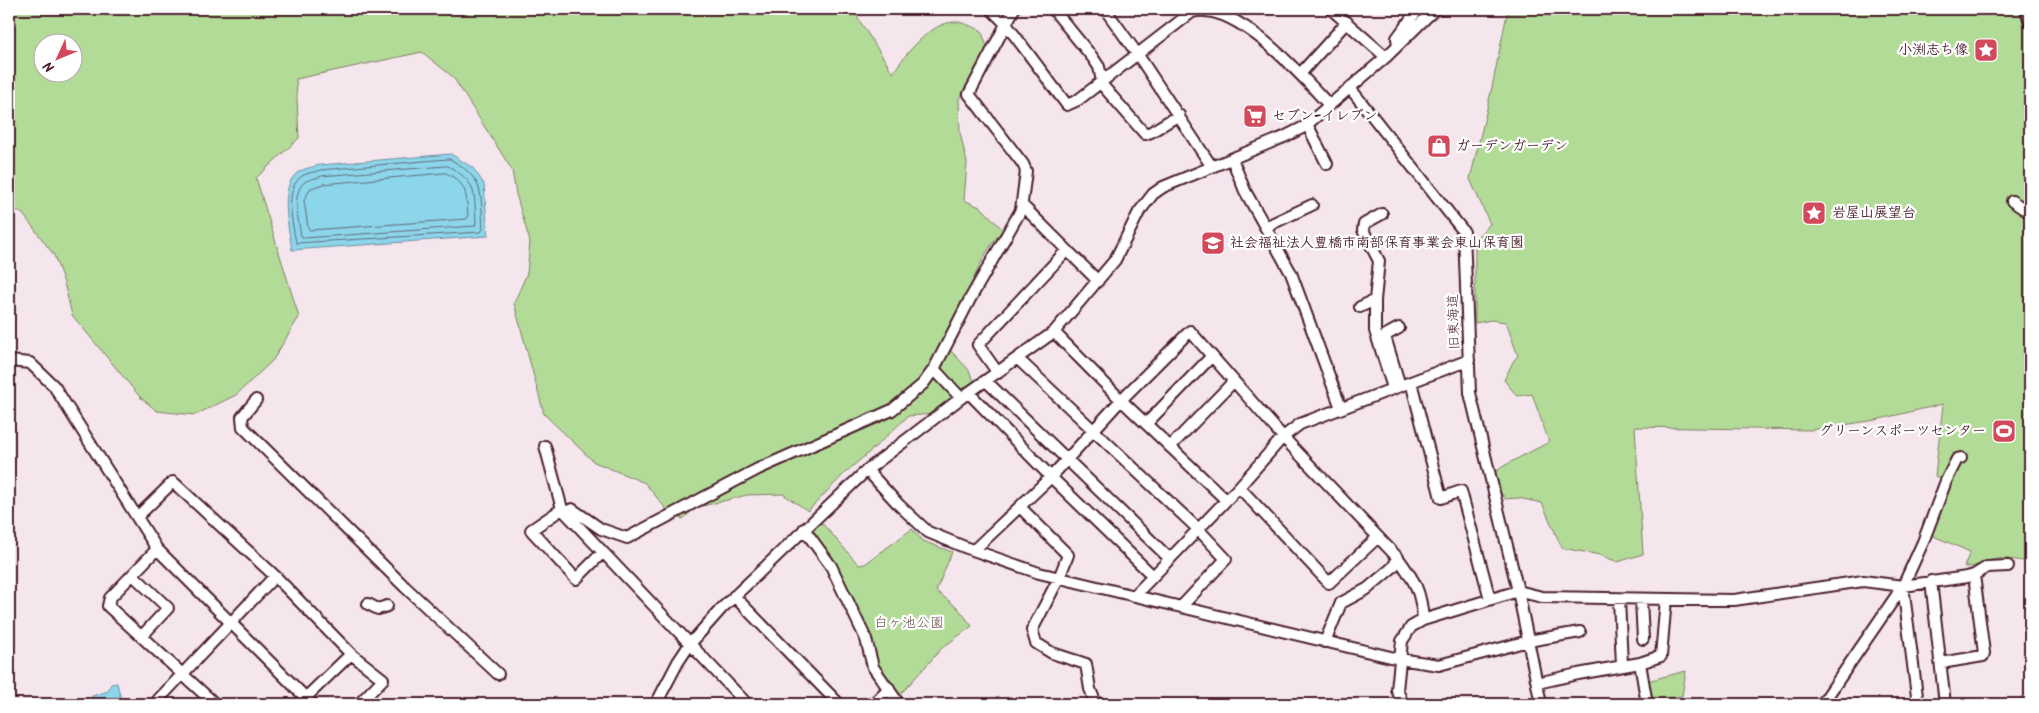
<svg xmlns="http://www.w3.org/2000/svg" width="2039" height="713" font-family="Kalam,'Klee One',sans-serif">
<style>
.green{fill:#b3db98;stroke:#7e7d62;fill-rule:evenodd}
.water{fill:#8bd6eb;stroke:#718d9e}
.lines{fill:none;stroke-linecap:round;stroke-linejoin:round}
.shore{stroke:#646878;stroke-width:1}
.minor-casing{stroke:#4a1f2b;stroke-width:14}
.minor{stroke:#fff;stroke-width:10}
.labels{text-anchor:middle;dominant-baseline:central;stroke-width:4.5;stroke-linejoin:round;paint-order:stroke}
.poi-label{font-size:14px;font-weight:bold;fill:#4a1f2b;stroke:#fff;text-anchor:start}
.street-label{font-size:14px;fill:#4a1f2b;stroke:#fff}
.park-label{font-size:14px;fill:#6a574c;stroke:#fff}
</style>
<rect width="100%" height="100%" fill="#f5e6ee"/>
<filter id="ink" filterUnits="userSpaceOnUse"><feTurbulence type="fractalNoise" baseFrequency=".02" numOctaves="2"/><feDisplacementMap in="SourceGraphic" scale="10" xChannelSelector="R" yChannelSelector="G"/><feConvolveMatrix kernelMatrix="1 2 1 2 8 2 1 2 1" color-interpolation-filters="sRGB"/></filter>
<g filter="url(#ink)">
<path class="green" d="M9,9h843l41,64c12,-18 37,-51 62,-51 7,-1 19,6 26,8l7,19 -29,50 1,34 7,30 -3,37 18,8 21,22c-28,29 -40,81 -54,119l19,20 7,14 -40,31 -27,2 -35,33 -27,23 -38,39 -25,-17 -36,1 -52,13 -12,11 -13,-5 -25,-31 -51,-21 -50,-48 -30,-111 13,-30 3,-31 -14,-48 -4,-24 -59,-93 -31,-25 -126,27 3,59 -43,40 43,139 -26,43 -37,35 -41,20 -38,-4 -17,-14 -68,-82 -8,-32 -10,-28 -31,-41 -14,-9zM42,42h30v30h-30z
M1508,9h522v553c-10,-1 -21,-4 -32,-3 -13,1 -20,9 -34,8l6,-15 -41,-18 17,-53 -11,-5 8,-72 -67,16 -65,10 -176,-3 8,127 -25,8 -18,-7 -38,-7 -20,-45 -24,-5 -13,1 -2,-4 -3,-1 -6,-21c10,-9 41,-23 55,-31l-17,-48 -15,2 -13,-16 10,-20 4,-4 -12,-34 -15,-2 -16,3v-84l15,-15 -20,-45 21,-87z
M820,521l39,44 6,-1 47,-35 11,12 29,11 -16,39 22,17 14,18 -30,22 -43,48 -23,-31 -66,-136z
M1686,671l-4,25 -16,2 1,6h-16l-4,-23z"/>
<path class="water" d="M451,154l22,14 11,16 4,52 -196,14c-3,-21 -15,-66 8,-79 6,-3 13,-4 20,-6z
M117,683l5,21h-36l4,-3 2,-5 16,-5 3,-7z"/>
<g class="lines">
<path class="shore" d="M450,159c36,21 30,33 33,70l-2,3 -185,11c-3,-19 -13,-53 6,-67 5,-3 13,-4 19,-6z
M448,166c30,16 26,27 28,57l-1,3 -171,12 -3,-2c-2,-15 -11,-44 5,-55 4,-2 11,-3 16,-5z
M446,173c22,11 20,21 22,44l-1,2 -157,11 -2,-2 -4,-28 7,-12 13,-4z"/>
<g class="minor-casing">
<path id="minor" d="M991,9l15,15 61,81 11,-5 114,-88c44,-12 111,65 137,93
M1053,9l40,49 6,9 4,19 42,48 6,-2 28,-17
M1105,9l33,46 74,112
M1331,9l55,48
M2026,9l4,14
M1398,45l-1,-7 21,-29
M1300,74l47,-52
M1350,88l114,144 6,161 48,198 23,113
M1307,124l20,40
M1232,159l13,32 46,82 50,135
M2012,201l18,12
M1022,205l76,76
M1382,214l-18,10 -1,6 16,31 -4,39v31l18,57
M1265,227l47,-22
M1360,307l15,-7
M1399,328l-13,7v5l14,46
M1054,332l67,68 105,100
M1018,359l180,170 28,30 -45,48
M9,361l21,2 24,23 103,163 155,155
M934,369l27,29
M998,373l-20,-28 89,-95
M986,381l184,178
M1411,382l30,116 20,-7 29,108
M969,393l82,84 102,99
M256,400l-14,17 1,10 162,160 93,87
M1146,424l66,-68
M545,446l17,63 185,195
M1170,447l64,-66
M867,470l32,35 29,27 39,16 72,25 360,86 40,6 89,-24 52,-9
M1239,487l90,96 49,-46
M1020,507l48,48 -9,23 -27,52 4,13 16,10 34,11 4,25 6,15
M562,509l-31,21 45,49 27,-27
M565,512l7,-3 29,20 26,9 131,-69 134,-59 31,-26 11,-15 36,-70 51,-89 5,-39 -3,-7 -54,-70 45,-85
M137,517l36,-35 102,94 76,78 32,25 -24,25
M804,529l27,37 35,73 7,28 26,37
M157,549l-47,49 -2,8 107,98
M974,550l77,-73 70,-77 69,-69 93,106 115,121 -5,9 -26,22 -26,14 -16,39
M1398,558c17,23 23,33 25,62
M133,575l35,33 -26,28
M1931,581l14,123
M1903,586l15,118
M734,596l105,108
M1134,596l105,-109 44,-50 17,-13 169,-64
M1619,599l3,66
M1641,599l2,40
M368,604l10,5 9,-3
M1640,663l21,-7 5,-57
M1941,663l42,-7 1,-3 -10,-78
M1537,683l41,-9 62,-11 7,41
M158,704v-4l117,-124
M299,704l52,-50
M656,704l22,-42 12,-18 31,-35 146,-139 94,-72 93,-66 61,-72 24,-48 14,-18 10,-7 121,-50 20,-10 82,-70 49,-48
M873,704l16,-16
M1403,704l-6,-14 5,-49 9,-14 12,-7 95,-29 24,6 192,3 129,-19 40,5 64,-9 7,-2 13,-8 21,-1
M1822,704l81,-118 20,-44 23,-61 11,-22 4,-1"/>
</g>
<use href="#minor" class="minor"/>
</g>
</g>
<defs>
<g id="sight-square" transform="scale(1.25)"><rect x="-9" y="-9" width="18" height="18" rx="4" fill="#d1495b" stroke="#fff"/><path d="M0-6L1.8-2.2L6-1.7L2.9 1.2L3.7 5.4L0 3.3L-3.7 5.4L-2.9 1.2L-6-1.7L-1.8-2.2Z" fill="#fff"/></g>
<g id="supermarket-square" transform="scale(1.25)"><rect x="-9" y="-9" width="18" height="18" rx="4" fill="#d1495b" stroke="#fff"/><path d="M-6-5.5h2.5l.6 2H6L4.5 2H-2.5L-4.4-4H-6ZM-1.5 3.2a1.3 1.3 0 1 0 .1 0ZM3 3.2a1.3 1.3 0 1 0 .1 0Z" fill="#fff"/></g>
<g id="shop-square" transform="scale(1.25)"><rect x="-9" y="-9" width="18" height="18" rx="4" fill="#d1495b" stroke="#fff"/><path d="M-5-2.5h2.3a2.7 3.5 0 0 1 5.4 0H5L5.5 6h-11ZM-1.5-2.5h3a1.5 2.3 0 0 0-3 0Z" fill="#fff"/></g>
<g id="school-square" transform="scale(1.25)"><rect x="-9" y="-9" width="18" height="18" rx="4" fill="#d1495b" stroke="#fff"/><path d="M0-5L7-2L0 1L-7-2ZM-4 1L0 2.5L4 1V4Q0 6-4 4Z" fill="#fff"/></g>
<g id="stadium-square" transform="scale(1.25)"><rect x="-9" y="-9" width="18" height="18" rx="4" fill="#d1495b" stroke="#fff"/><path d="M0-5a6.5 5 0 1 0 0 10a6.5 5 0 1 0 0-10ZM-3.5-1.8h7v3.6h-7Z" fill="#fff"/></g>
</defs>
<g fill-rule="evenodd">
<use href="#sight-square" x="1986" y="50"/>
<use href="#supermarket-square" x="1255" y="116"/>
<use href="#shop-square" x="1439" y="146"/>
<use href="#sight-square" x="1814" y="213"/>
<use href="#school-square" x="1213" y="243"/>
<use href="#stadium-square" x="2004" y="431"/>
</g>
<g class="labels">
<g class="poi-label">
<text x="1968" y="50" text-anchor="end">小渕志ち像</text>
<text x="1272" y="116">セブン-イレブン</text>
<text x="1456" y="146">ガーデンガーデン</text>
<text x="1832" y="213">岩屋山展望台</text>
<text x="1230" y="243">社会福祉法人豊橋市南部保育事業会東山保育園</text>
<text x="1986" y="431" text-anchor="end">グリーンスポーツセンター</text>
</g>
<g class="street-label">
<text transform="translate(1454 322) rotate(-92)">旧東海道</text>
</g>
<g class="park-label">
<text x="909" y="623">白ヶ池公園</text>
</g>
</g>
<rect width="2039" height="713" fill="none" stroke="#fff" stroke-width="30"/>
<rect x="15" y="15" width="2009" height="683" fill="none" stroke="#4a1f2b" stroke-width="2" filter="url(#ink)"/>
<g transform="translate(58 58) rotate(226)"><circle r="24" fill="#ffffff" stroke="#b7a5aa"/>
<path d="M0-4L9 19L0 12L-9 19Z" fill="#d1495b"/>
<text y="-8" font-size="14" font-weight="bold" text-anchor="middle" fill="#4a1f2b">N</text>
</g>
</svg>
